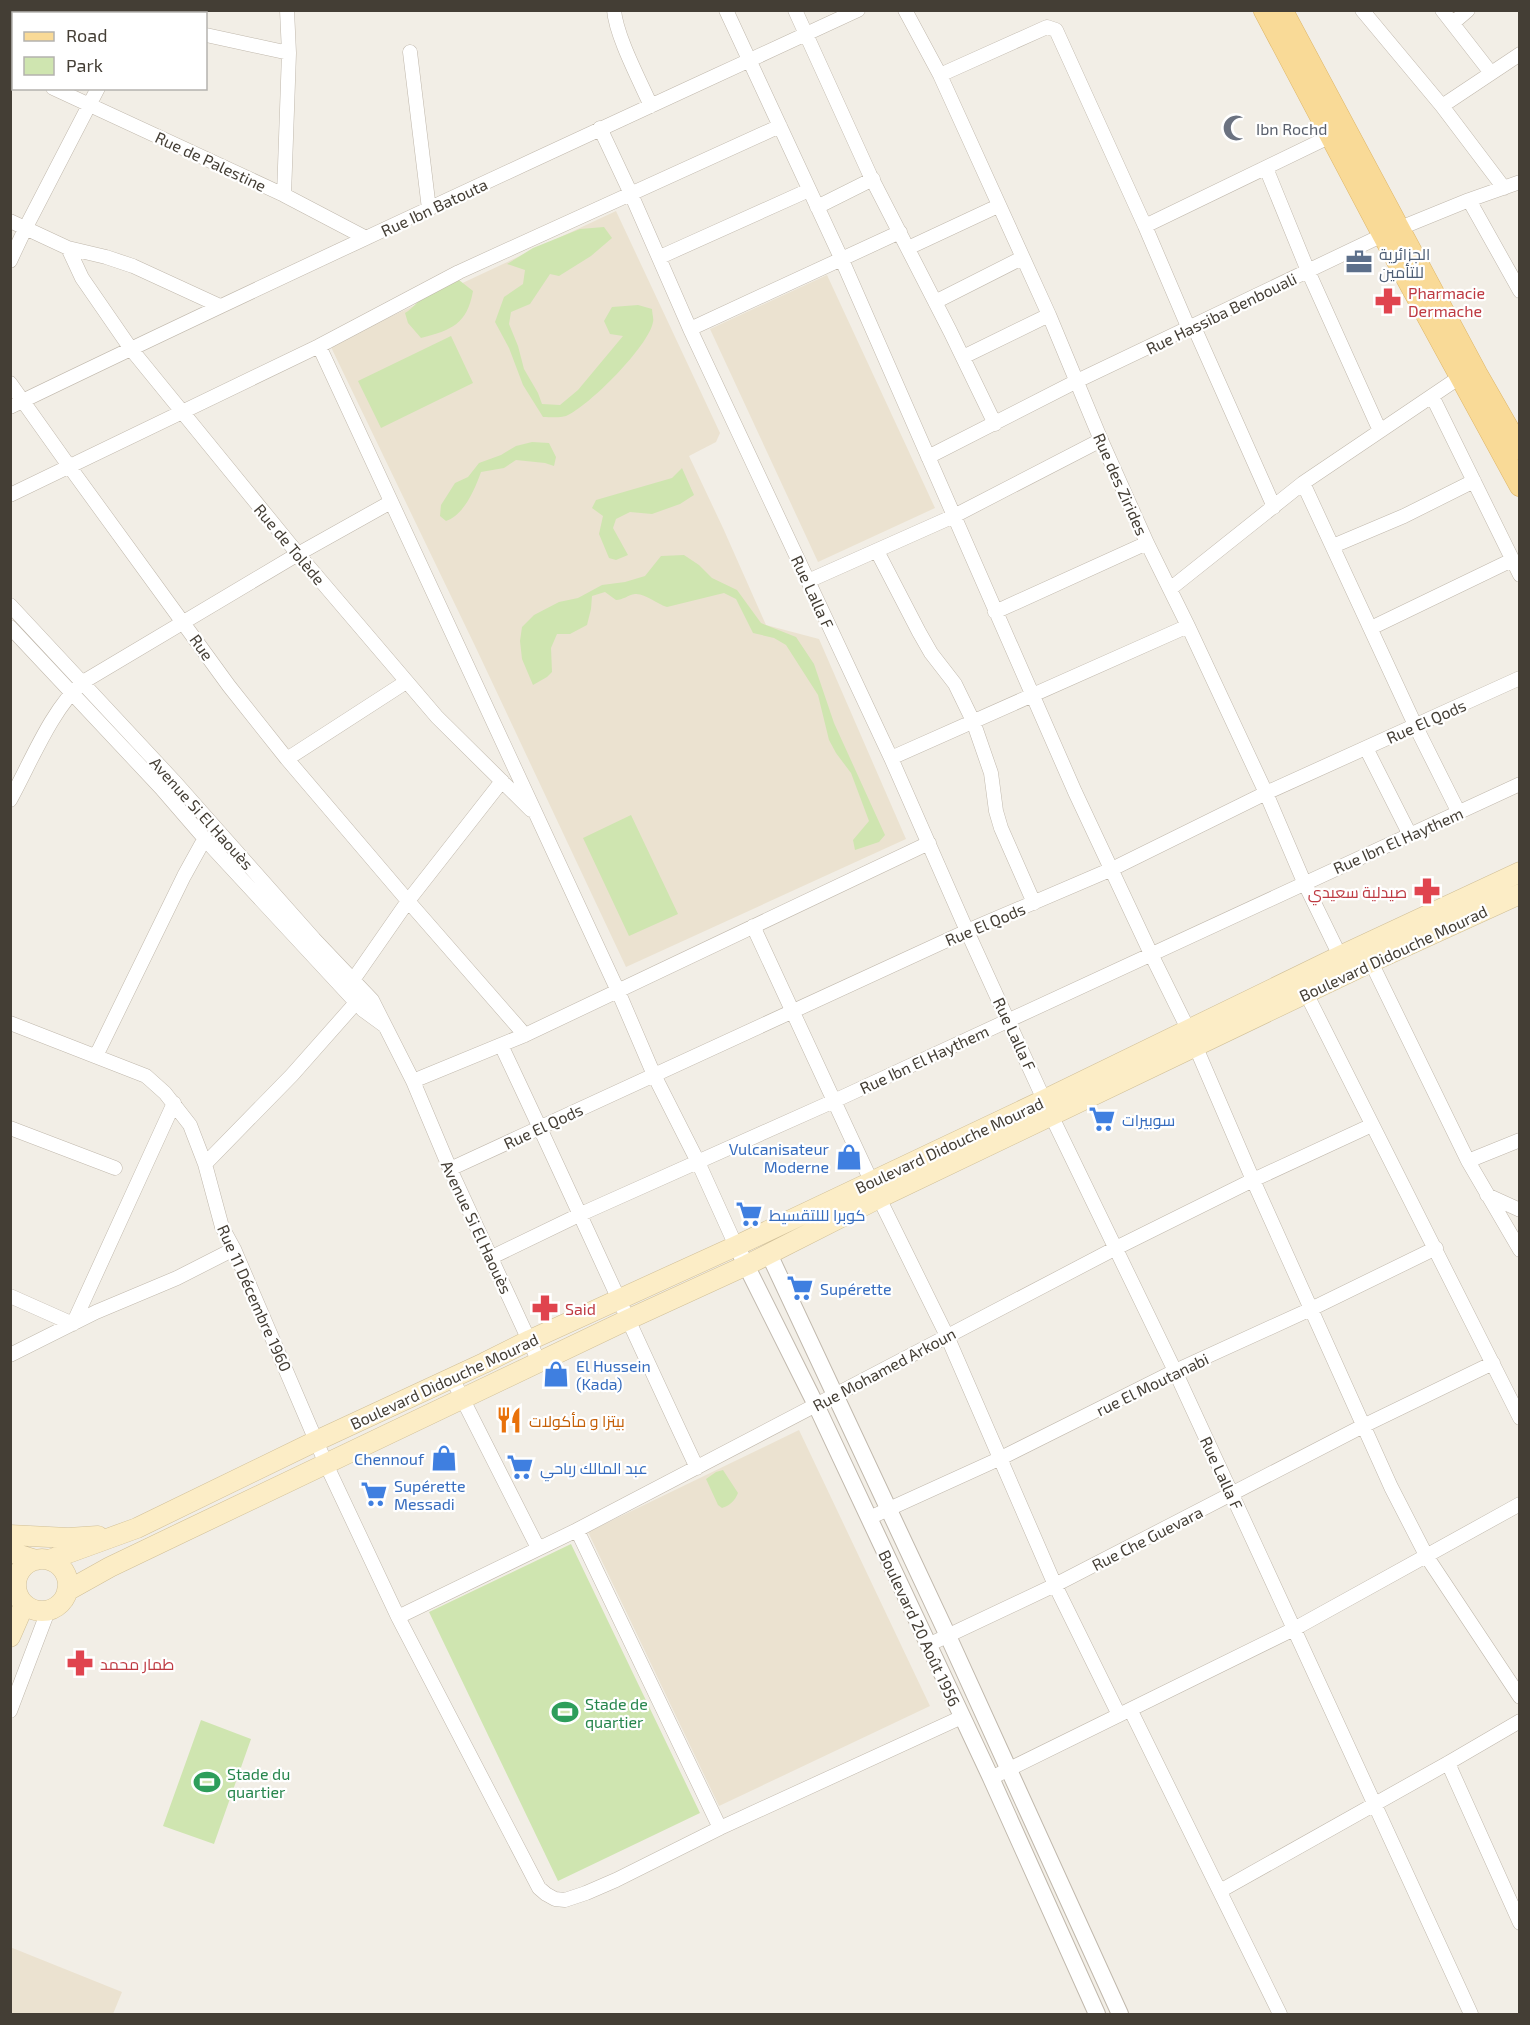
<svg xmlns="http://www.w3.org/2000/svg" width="1530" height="2025" font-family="'Exo 2',Cairo,sans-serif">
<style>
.education{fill:#ebe2d0}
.green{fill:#cfe5b0}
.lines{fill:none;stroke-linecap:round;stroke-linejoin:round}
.minor-casing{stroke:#c0b8ac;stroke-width:15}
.tertiary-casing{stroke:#c0b8ac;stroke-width:18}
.secondary-casing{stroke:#d0bf97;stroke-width:21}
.primary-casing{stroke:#deb668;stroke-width:22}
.minor{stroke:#fff;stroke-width:14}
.tertiary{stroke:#fff;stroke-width:16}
.secondary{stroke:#fcedc6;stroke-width:20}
.primary{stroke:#f9da97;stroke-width:21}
.labels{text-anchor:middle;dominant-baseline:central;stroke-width:4.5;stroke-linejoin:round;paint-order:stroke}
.worship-label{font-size:16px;fill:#5b616d;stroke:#fff;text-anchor:start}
.street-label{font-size:16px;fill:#443e35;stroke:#fff}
.service-label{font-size:16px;fill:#4e5e75;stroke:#fff;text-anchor:start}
.health-label{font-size:16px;fill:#be3a42;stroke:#fff;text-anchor:start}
.shop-label{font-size:16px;fill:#366cbe;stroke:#fff;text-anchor:start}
.food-label{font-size:16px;fill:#c56008;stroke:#fff;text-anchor:start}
.leisure-label{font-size:16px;fill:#27864d;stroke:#fff;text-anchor:start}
</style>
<rect width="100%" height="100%" fill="#f2eee6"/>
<path class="education" d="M616,211l104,222 -4,9 -27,14 34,72 43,97 53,14 87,200 -280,128 -150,-319 -146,-303z
M827,275l108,233 -117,54 -108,-233z
M799,1430l131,276 -211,100 -131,-274z
M10,1947l112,45 -9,22h-102z"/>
<path class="green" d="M604,227l8,11 -21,18 -32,20 -9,-2 -20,30 -19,8 -2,12 9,22 6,23 14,24 4,11 18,1 18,-15 45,-54 -13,-2 -6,-13 8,-14 26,-2 14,4c0,4 2,10 1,13 -4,24 -65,85 -87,94 -6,2 -16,1 -23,1l-20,-32 -14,-37 -14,-26 9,-25 19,-13 2,-14 -18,-6 26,-16 47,-19z
M459,280l14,11c-6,33 -21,39 -52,47l-13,-15 -3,-10c9,-5 14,-14 22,-20 8,-8 21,-10 32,-13z
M451,336l22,47 -92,45 -23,-47z
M532,442l17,1 7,14 -2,9 -9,-3 -29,-3 -12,8 -23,4c-6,17 -17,43 -35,49l-6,-5 1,-11 14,-22 13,-6 11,-14 22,-8 15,-9z
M682,468l12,27 -14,9 -28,10 -22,-2 -14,7 -3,9 15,27 -12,5 -7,-2 -10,-24 4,-18 -11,-8 4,-8 76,-22z
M684,555l15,10 13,13 25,12 24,33 35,14 18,27 20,59 51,112 -6,7 -24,8 -2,-10 16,-19 -18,-48 -15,-20 -7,-13 -11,-45 -32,-50 -12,-7 -21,-5 -17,-34 -12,-6 -57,14c-10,-3 -22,-14 -32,-13 -7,1 -12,6 -19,6l-11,-8 -13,4 -1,13 -4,16 -17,9h-13l-6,14 1,24 -5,5 -14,8 -11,-26 -2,-18 2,-14 12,-12 25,-13 19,-4 24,-13 23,-3 20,-6 16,-20z
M631,815l47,99 -49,22 -46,-98z
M723,1470l15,23c-3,8 -9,13 -16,15l-4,-3 -12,-26 10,-7z
M571,1544l129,269 -142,68 -129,-269z
M201,1720l50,19 -37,105 -51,-18z"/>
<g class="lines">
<g class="minor-casing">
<path id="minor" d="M67,10l8,4
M614,10c2,26 26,71 37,96
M726,10l116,250 233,532 76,162 37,75 65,151 138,307 36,70 93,140
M795,10l75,165 80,156 45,93
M905,10l35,65 109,240 52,125 46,103 41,83 78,167 38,89 36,74
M1362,10l80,96 62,82
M1442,10l49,63
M136,14l1,-4
M1453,23l15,-13
M206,35l83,18
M410,52l19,157
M10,68l4,2
M940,75l107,-48 9,3 89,196 44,103
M53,88l231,107 82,43
M1442,106l78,-52
M600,128l31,66 59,135 201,429 76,173 84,184 124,256 119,258 -303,149
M1266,168l42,103 72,160
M284,195l5,-142 -2,-43
M1469,200l51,91
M817,207l56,-28
M10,221l58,27 38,9 27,9 87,40
M1145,226l186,-90
M68,248l14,30 49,71 167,205 139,163 94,93
M908,248l90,-42
M660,257l149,-67
M10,261l16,-34 72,-139
M935,302l87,-44
M1194,327l80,180
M690,329l210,-97
M319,346l299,645 36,84 44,87 38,84
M963,357l86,-42
M10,383l59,83 160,220 58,73 121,142 117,134
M1432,396l88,179
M10,407c281,-136 565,-266 848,-397
M928,457l149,-76 306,-146 86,-35 51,-18
M1303,483l113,244 43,86
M10,495l309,-149 140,-74 321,-146
M1333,546l71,-30 70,-35
M877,551l42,81 12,21 24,31 18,37 18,52 5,38 5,17 33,75
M808,581l146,-65 147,-76
M1170,589l133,-106 157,-106
M10,605l163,175 141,159 58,61 41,81 37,88 89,193
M995,612l152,-69
M10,627l151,161 51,59 151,163 22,16
M1371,628l141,-68
M1366,748l44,87
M891,758l297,-132
M287,759l119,-77
M10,800c20,-36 42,-92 73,-118l215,-128 93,-52
M753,926l126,272 68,138 108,249 64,130
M1368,956l100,205 52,89
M353,980l55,-79 94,-120
M1307,995l213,423
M10,1023l136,53 19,17 25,32 15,39 17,63 12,22 92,215 72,153 141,271 7,6 9,5 10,1 21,-7 30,-13 104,-52 242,-111
M501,1045c67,141 130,283 196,423
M96,1056l88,-180 21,-38
M413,1081l112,-46 404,-192
M10,1128l105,40
M1468,1161l52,-21
M205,1164l87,-89 69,-78
M450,1169l517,-238 145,-62 154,-76 254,-115
M1487,1195l33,15
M492,1257l89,-43 253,-113 686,-317
M10,1296l63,28 101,-221
M10,1355l86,-43 81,-34 57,-29
M452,1378l86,170
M869,1518l132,-60 174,-87 136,-62 125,-61
M577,1530l143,298
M398,1617l179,-87 539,-282 137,-68 119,-55
M928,1645l127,-60 308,-159 130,-63
M10,1711l38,-100
M1131,1711l149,303
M1448,1763l72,160
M1220,1891l228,-128 72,-42
M1471,2014l-177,-385 226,-125"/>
</g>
<g class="tertiary-casing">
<path id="tertiary" d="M769,1254l179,382 172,378
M741,1255l75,150 175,373 106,236"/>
</g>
<g class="secondary-casing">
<path id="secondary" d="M10,1535l58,3 30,-2
M10,1552l26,8
M16 1585a26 26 0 1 1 52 0a26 26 0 1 1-52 0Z
M49,1560l88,-32 179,-87 168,-78 46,-23 206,-94 310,-147 294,-143 180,-84
M67,1591l43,-24 73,-35 444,-212 120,-55 132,-67 492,-236 149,-68
M10,1637l14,-32"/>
</g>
<g class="primary-casing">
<path id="primary" d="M1264,10l119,225 137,251
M1282,10l195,364 43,75"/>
</g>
<use href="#minor" class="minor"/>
<use href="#tertiary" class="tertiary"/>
<use href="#secondary" class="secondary"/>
<use href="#primary" class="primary"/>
</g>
<defs>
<g id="mosque-bare" transform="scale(2.07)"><path d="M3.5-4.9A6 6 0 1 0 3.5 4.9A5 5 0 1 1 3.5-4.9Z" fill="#6b7280" stroke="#fff" stroke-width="2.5" paint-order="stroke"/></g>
<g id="office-bare" transform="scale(2.07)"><path d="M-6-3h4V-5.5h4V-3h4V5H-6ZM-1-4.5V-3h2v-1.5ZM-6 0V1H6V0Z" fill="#5c6f8a" stroke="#fff" stroke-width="2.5" paint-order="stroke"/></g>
<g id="pharmacy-bare" transform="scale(2.07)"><path d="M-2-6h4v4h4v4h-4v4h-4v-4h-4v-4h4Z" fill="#e0444e" stroke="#fff" stroke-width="2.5" paint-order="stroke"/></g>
<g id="supermarket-bare" transform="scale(2.07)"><path d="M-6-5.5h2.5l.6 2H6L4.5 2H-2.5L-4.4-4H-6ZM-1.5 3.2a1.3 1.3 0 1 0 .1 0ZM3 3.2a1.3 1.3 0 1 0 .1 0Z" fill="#3f7fe0" stroke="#fff" stroke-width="2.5" paint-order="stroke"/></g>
<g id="shop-bare" transform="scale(2.07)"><path d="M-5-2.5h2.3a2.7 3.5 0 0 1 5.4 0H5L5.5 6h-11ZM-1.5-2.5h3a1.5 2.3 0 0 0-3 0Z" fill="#3f7fe0" stroke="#fff" stroke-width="2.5" paint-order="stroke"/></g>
<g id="restaurant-bare" transform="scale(2.07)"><path d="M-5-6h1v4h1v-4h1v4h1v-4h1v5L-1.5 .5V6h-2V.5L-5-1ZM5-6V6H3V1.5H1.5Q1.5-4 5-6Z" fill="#e8710a" stroke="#fff" stroke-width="2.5" paint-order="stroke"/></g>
<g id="stadium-bare" transform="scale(2.07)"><path d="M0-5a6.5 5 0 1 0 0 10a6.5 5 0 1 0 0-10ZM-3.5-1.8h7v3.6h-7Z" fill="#2e9e5b" stroke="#fff" stroke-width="2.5" paint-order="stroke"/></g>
</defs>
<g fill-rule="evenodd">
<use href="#mosque-bare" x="1236" y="128"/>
<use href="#office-bare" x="1359" y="262"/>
<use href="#pharmacy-bare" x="1388" y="301"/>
<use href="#pharmacy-bare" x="1427" y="891"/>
<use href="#supermarket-bare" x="1102" y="1119"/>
<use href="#shop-bare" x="849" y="1157"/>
<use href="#supermarket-bare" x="749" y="1214"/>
<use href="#supermarket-bare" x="800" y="1288"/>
<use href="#pharmacy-bare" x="545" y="1308"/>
<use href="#shop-bare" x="556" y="1374"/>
<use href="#restaurant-bare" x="509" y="1420"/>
<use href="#shop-bare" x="444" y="1458"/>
<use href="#supermarket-bare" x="520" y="1467"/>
<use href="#supermarket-bare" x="374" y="1494"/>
<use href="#pharmacy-bare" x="80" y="1663"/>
<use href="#stadium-bare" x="565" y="1712"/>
<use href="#stadium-bare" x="207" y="1782"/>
</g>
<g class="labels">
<g class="worship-label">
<text x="1256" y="128">Ibn Rochd</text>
</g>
<g class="street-label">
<text transform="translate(211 161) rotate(25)">Rue de Palestine</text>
<text transform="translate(434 207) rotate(-25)">Rue Ibn Batouta</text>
<text transform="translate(1221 313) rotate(-26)">Rue Hassiba Benbouali</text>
<text transform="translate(1121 484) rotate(66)">Rue des Zirides</text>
<text transform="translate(290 544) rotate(50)">Rue de Tolède</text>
<text transform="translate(813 592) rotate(65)">Rue Lalla F</text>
<text transform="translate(202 647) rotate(55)">Rue</text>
<text transform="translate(1426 721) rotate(-24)">Rue El Qods</text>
<text transform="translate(202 813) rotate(48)">Avenue Si El Haouès</text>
<text transform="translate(1398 840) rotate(-24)">Rue Ibn El Haythem</text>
<text transform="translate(985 924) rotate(-23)">Rue El Qods</text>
<text transform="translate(1393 953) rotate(-25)">Boulevard Didouche Mourad</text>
<text transform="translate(1015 1034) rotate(65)">Rue Lalla F</text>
<text transform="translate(924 1059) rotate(-25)">Rue Ibn El Haythem</text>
<text transform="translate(543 1126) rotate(-25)">Rue El Qods</text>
<text transform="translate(949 1145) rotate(-25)">Boulevard Didouche Mourad</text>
<text transform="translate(477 1227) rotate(65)">Avenue Si El Haouès</text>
<text transform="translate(255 1298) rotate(66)">Rue 11 Décembre 1960</text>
<text transform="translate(884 1369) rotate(-28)">Rue Mohamed Arkoun</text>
<text transform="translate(444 1381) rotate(-25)">Boulevard Didouche Mourad</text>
<text transform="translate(1152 1384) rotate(-26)">rue El Moutanabi</text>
<text transform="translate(1222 1473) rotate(65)">Rue Lalla F</text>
<text transform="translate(1147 1538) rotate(-27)">Rue Che Guevara</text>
<text transform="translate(920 1628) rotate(65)">Boulevard 20 Août 1956</text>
</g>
<g class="service-label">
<text x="1379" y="253">الجزائرية<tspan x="1379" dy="18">للتأمين</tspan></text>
</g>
<g class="health-label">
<text x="1408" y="292">Pharmacie<tspan x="1408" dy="18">Dermache</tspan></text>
<text x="1407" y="891" text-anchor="end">صيدلية سعيدي</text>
<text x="565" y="1308">Said</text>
<text x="100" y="1663">طمار محمد</text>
</g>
<g class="shop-label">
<text x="1122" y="1119">سوبيرات</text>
<text x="829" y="1148" text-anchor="end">Vulcanisateur<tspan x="829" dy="18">Moderne</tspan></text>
<text x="769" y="1214">كوبرا لللتقسيط</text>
<text x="820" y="1288">Supérette</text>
<text x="576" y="1365">El Hussein<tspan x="576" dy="18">(Kada)</tspan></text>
<text x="424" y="1458" text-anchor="end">Chennouf</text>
<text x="540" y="1467">عبد المالك رباحي</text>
<text x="394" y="1485">Supérette<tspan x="394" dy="18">Messadi</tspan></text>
</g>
<g class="food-label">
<text x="529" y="1420">بيتزا و مأكولات</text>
</g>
<g class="leisure-label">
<text x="585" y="1703">Stade de<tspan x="585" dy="18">quartier</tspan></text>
<text x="227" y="1773">Stade du<tspan x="227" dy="18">quartier</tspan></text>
</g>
</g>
<rect width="1530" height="2025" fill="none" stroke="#443e35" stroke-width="24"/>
<rect x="12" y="12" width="195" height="78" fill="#ffffff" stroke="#b4b2ae" stroke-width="1.5"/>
<rect x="24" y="32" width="30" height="9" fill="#f9da97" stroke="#b4b2ae" stroke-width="1.5"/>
<text x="66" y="42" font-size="18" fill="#443e35">Road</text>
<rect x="24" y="57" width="30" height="18" fill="#cfe5b0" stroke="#b4b2ae" stroke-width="1.5"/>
<text x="66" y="72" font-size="18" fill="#443e35">Park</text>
</svg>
